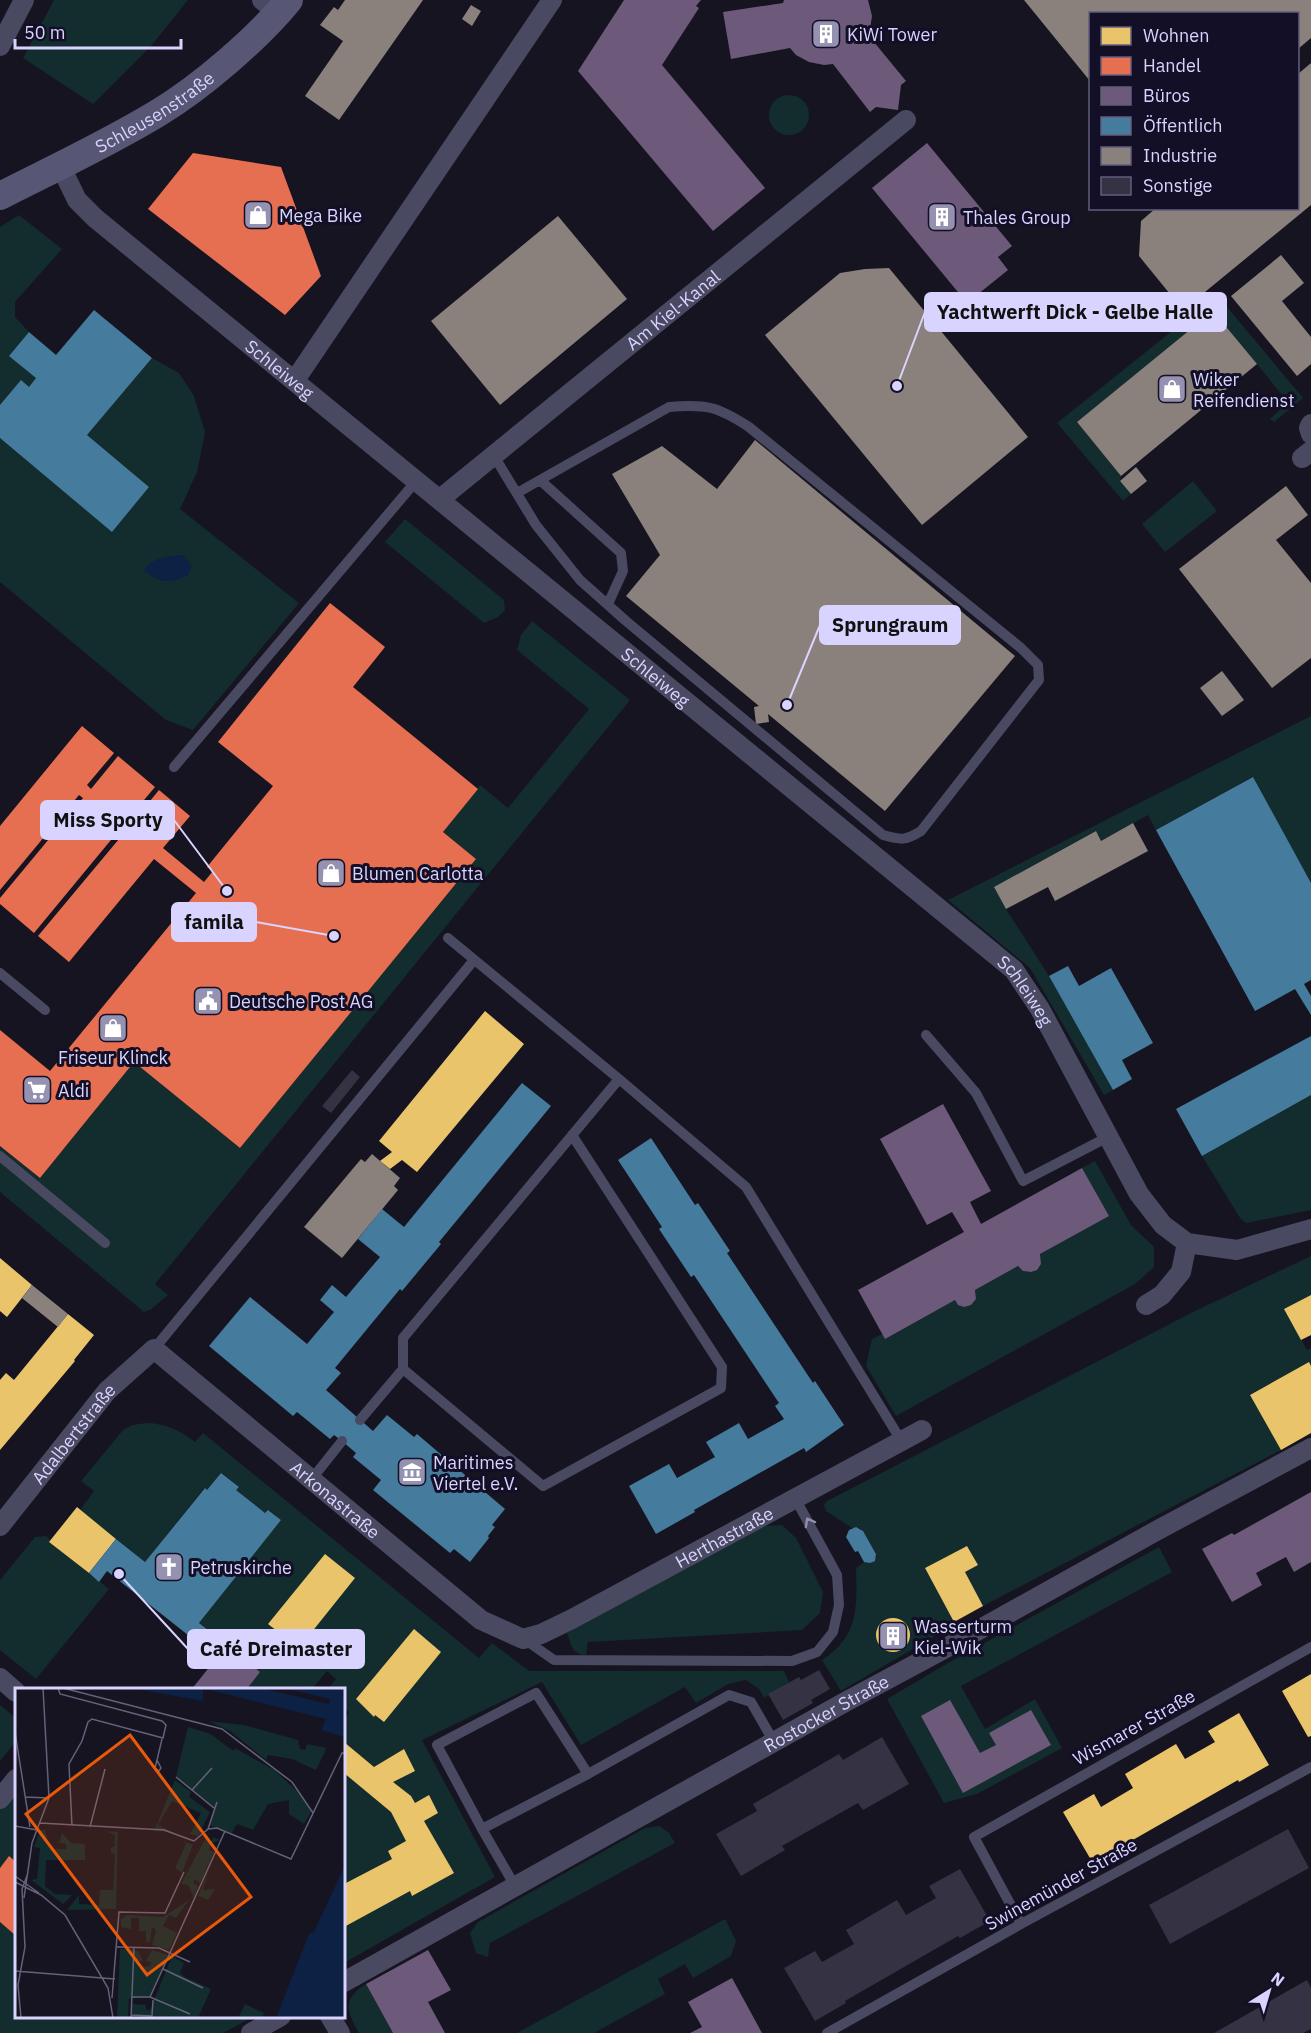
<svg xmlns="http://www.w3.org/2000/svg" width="1311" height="2033" font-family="'IBM Plex Sans',sans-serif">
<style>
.green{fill:#132c2d}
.water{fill:#0d2144}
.homes{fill:#e9c46a}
.shops{fill:#e76f51}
.offices{fill:#6d597a}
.public{fill:#457b9d}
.industry{fill:#8a817c}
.building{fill:#343243}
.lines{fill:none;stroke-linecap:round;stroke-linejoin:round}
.lane{stroke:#4a4962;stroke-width:10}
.street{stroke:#4a4962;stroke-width:20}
.secondary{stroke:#575674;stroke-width:28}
.oneway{stroke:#928eb0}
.labels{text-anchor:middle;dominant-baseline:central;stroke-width:6;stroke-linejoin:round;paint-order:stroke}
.poi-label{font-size:18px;fill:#d9d4ff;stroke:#130f26;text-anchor:start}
.street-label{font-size:18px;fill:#d9d4ff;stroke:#130f26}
.inset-road{fill:none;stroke:#64617a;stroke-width:1.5}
.view{fill:#e8590c;fill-opacity:0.15;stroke:#e8590c;stroke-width:3}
.inset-edge{fill:none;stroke:#d9d4ff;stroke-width:3}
.leader{fill:none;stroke:#d9d4ff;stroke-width:2}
.callout-dot{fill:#d9d4ff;stroke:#130f26;stroke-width:2}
.callout{fill:#d9d4ff;stroke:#d9d4ff;stroke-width:2}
.callout-label{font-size:20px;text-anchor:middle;font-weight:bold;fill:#111}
</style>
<rect width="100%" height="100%" fill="#161421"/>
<path class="green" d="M54,0h134l-36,45 -59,59 -70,-46z
M769 115a20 20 0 1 1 40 0a20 20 0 1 1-40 0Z
M19,215l43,34 -47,53v15l14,15 7,46 -7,9 -29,18v-178z
M1217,295l86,103 -29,24 -4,-3 18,-17 -75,-91 -136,111 44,54 -1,5 11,13 -8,7 -66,-78z
M152,358l27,15 15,23 11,36 -8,40 -17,37 119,94 -106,127 -27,-10 -166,-138v-144l112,93 37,-44 -62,-52z
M1193,481l24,30 -52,41 -23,-28z
M405,519l99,81 1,10 -7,7 -14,6 -99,-81z
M532,621l98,79 -475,584 13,11 -18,15 -6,2 -144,-120v-46l40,32 94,-116 106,86 236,-289 -33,-27 37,-47 28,23 81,-99 -72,-59 4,-15z
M1311,716v167l-59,-106 -96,53 -8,-15 -47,26 -6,-10 -101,56 12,22 43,67 64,114 -9,5 -74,-127 -82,-68z
M1311,1095v115l-65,13 -6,-5 -38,-62z
M1095,1161l36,64 23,22v20l-19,17 -239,132 -30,-50 6,-27 10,-5 3,4 70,-38c7,9 14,8 21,-1l-1,-9 43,-24c8,8 16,8 23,-2l-1,-10 68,-38 -26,-48z
M1311,1256v39l-26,14 22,41 4,-2v18l-3,-3 -58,32 31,55 -298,156 -18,-34 13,-7 -11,-19 -42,22 29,54 -12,10 -101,59 -19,-31c37,-24 35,-53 34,-92l8,-6h8l4,-5v-4l-16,-25h-8l-26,-17 -2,-6 3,-4 368,-190z
M147,1423c20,1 32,7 48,19l8,-9 276,225 13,-15 37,28h255l5,11 -25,16 -5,-9 -13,-9 -18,4 -32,19 -11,-16 -104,58 -39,-63 -120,58 73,137 -151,86v-241l5,-10 -5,-5v-17l-16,-1 8,-10 -9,-8 -15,18h-6l-5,-3 -3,3h-52l14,-17 -61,-49 82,-103 -12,-10 -4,3 -29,-23 2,-4 -17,-13 -14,17 -3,-2 -59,74 -65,-52 14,-19 -13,-10 42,-51 9,-5z
M782,1525l14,13 27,54 -3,21 -18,17 -214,12 -2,13c-14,0 -15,-11 -19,-22l195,-107z
M46,1536l4,4 -1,2 60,47 -73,90 -36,-29v-70l35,-43z
M1159,1547l13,25 -211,114 24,43 50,-30 27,49 -85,46 -33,9 -57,-104 61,-36z
M0,1705l16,13v23l-16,20z
M16,1779v83l-7,-5 -9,11v-69z
M660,1826l9,7 6,10 -185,100 -2,14 -12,-4 -6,-20 8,-11 167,-94z
M725,1919l11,22 -5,15 -38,22 -8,-14 -27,15 7,15 -71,39h-77z
M0,1922l16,14v80l237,1 -30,16h-223z
M366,1984l27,49h-34c-12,-21 -18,-34 7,-49z"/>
<path class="water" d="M183,555l5,5 4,7 -5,9c-19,7 -27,8 -43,-6 9,-13 24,-14 39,-15z"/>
<path class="homes" d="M485,1011l39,33 -107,128 -15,-12 -12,9 -10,-8 12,-9 -13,-11z
M0,1258l32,27 -25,32 -7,-6z
M1311,1295v40l-10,5 -17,-31z
M68,1314l26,21 -20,25 1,1 -75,89v-70l6,-7 8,7z
M1309,1362l2,4v67l-30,17 -31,-55z
M77,1507l39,32 -27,34 -40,-31z
M967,1546l11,19 -13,7 18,34 -29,16 -29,-54z
M325,1554l30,24 -56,70 -31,-24z
M876 1635a17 17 0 1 1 34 0a17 17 0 1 1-34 0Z
M414,1629l27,23 -57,70 -9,-7 -1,2 -18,-18z
M1311,1674v62l-3,1 -26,-46z
M1239,1713l30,52 -30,17 -1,-2 -114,65 1,2 -31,18 -31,-53 31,-18 7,13 32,-19 -8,-14 51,-30 9,15 30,-17 -7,-11z
M344,1742l30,25 30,-18 11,22 -22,11 18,14 4,7 14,-8 9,18 -14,8 30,52 -42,23 -2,-5 -66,36v-49l2,5 46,-24 -4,-8 18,-10 -15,-29 -47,-39z"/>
<path class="shops" d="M193,153l88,14 40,109 -36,39 -137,-106z
M330,603l55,44 -32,40 125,102 -35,43 33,27 -236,289 -106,-86 -94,116 -40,-32v-116l50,41 146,-178 -42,-34 -85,103 -31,-26 86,-103 -4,-4 -86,104 -34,-29v-6l83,-100 -4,-3 -79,95v-64l82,-100 32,27 -27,32 4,4 27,-33 37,31 -27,32 4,4 27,-33 31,26 -27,32 41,34 9,-11 -6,-4 66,-81 -55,-44z
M9,1856l7,6v74l-16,-14v-54z"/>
<path class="offices" d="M624,0h77l-5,6 3,2 -37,57 103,123 -52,43 -135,-160z
M784,0h84l4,16 -3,20 37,45 -5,4 -3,25 -22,-3 -6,5 -37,-48 -9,1 -15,-3 -13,-7 -6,-7 -59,11 -8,-47 60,-9z
M927,143l85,103 -14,11 10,13 -41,33 -95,-115z
M943,1104l48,87 -21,11 11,22 101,-56 27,48 -69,38 1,10 -4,6 -6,2 -8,-1 -5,-5 -43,24 1,9 -5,6 -7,2 -6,-2 -3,-5 -70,39 -27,-49 106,-58 -12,-20 -25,13 -47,-86z
M1311,1492v70l-17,10 -8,-15 -30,16 6,12 -30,17 -30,-53 30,-16 2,2z
M227,1645l33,27 -14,18h-55z
M950,1700l30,53 16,-8 -7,-12 42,-23 20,35 -88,48 -42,-77z
M428,1950l23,40 -23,12 17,31h-52l-27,-49z
M732,1978l30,55h-72l12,-6 -14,-25z"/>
<path class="public" d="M94,310l58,48 -65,77 62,52 -37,45 -112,-94v-33l21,-25 8,7 7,-9 -27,-22 20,-24 27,23z
M1253,777l58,106v97l-7,4 7,12v19l-16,-26 -40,22 -99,-181z
M1068,966l11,20 32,-18 42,75 -31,17 10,19 -19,11 -64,-114z
M1311,1036v59l-109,61 -26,-47z
M522,1083l29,23 -112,136 2,2 -39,47 -2,-2 -65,79 6,5 -15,17 47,41 14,-16 27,22 3,-3 88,75 -13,16 3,2 -7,9 1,2 -19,24 -16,-13 -4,4 -77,-63 8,-10 -28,-23 3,-4 -14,-12 -8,-6 -4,4 -33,-27 -4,4 -84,-70 41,-49 57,47 27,-32 -14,-12 12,-15 14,12 34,-40 -22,-18 24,-30 22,18z
M651,1138l44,67 3,-2 32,48 -3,2 86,130 2,-2 29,44 -38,27 -2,-4 -110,62 1,2 -39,22 -27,-48 40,-22 8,14 38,-21 -9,-15 33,-19 9,16 36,-20 -9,-13 4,-3 -85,-128 -3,2 -32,-48 3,-2 -44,-67z
M221,1473l18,14 -3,3 29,23 3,-3 13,10 -82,103 28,22 -10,13 -110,-87 -8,11 -10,-9 27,-34 29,23 60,-74 2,2z
M856,1527l7,4 13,23 -1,7 -5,2 -6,-1 -6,-11 -3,1 -9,-15 3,-7z"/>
<path class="industry" d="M345,0h78l-84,120 -34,-24 38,-55 -23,-16 14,-18 4,3z
M1024,0h287v38l-13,11v-35h-208v67z
M471,5l10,6 -9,15 -10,-7z
M1311,63v142l-128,105 -44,-54 2,-35 15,-13h142v-134z
M558,216l69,83 -127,106 -69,-84z
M1281,255l23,28 -22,18 29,36v27l-14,12 -66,-80z
M889,268l139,169 -106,88 -157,-190 75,-62 25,-4z
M1213,311l44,53 -136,112 -44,-54z
M755,440l260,216 -130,155 -117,-97 1,8 -13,2 -2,-17 5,-1 -133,-110 34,-41 -48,-81 50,-28 55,43z
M1136,467l11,14 -16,13 -11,-13z
M1286,486l22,29 -32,25 35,43v75l-39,30 -93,-119z
M1222,671l22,29 -22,16 -22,-28z
M1133,823l15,28 -93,50 -7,-14 -42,22 -12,-22 102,-56 5,10z
M372,1154l28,24 -6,8 4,4 -56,68 -38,-31 57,-68 4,3z
M32,1285l36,29 -10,13 -36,-29z"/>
<path class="building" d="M352,1070l8,7 -29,36 -9,-7z
M819,1670l11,19 -19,11 2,3 -30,17 -15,-26 31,-17 2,3z
M882,1737l27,47 -46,26 -5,-7 -76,43 3,4 -44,26 -25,-42 41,-23 -4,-7 86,-50 4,6z
M1288,1829l21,39 -139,76 -21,-39z
M960,1869l30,52 -30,17 -2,-2 -113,65 1,2 -31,18 -31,-53 31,-17 7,11 32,-18 -8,-14 51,-30 9,15 30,-17 -7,-12z
M1307,1980l4,8v41l-8,4h-89z"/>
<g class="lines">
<path class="lane" d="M494,456l42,69 44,55 46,41 257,214c18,5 22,6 38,-4l118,-151 -1,-15 -17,-17 -272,-221c-32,-21 -43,-23 -80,-20l-152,86
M540,480l81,73 2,18 -15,33
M174,767l243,-287
M448,938l171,141 127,108 156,255
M0,973l45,37
M926,1035l50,58 47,88 85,-44
M0,1156l105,87
M154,1349l320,-389
M403,1369l140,117 178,-98 1,-21 -150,-232
M360,1420l43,-51v-31l216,-259
M311,1480l31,-39
M524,1639l30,21 238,1 25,-9 16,-20 6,-27 -2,-30 -42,-77
M482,1829l106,-55 141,-79 22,7 23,40
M515,1886l-33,-57 -45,-84 99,-52 52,81
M1021,1924l-47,-87 337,-190
M827,2033l194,-109 290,-157"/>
<g class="street">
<path d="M262,0l16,13"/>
<path d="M0,46l24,-46"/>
<path id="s1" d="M60,165l17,35 18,18 919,752 26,39 99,185 24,31 24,18 50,7 74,-21"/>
<path d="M295,380l257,-380"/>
<path d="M1311,424l-2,4 2,6"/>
<path d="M1302,458l9,-7"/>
<path id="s2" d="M440,499l466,-379"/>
<path d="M1146,1305l16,-10 19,-23 6,-29"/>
<path id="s3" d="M0,1526l107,-135 47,-42 327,271 42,19 18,-5 31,-15 350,-189"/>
<path d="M0,1678l16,14"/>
<path d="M0,1799l16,-20"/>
<path id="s4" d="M344,1982l503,-281 110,-59 199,-111 155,-83"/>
<path d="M330,2016l10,17"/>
<path d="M251,2033l30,-17"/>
</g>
<path class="secondary" id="s5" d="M0,196c53,-27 107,-52 158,-83 43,-26 99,-74 131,-113"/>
</g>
<defs><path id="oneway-chevron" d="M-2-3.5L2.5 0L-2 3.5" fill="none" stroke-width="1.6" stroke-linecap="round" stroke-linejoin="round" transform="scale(1.5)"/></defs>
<use class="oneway" href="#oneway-chevron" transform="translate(809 1522) rotate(-119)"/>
<defs>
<g id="building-square" transform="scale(1.5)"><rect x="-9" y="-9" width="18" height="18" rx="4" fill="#9591b1" stroke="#130f26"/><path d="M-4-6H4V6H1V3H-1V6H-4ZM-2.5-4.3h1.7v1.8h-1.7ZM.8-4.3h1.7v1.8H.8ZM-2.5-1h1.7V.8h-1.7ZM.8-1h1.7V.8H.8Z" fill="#fff"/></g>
<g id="shop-square" transform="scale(1.5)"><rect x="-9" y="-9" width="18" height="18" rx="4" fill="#9591b1" stroke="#130f26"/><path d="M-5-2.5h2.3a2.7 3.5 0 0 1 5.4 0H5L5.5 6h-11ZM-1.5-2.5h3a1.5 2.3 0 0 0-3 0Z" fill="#fff"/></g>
<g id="civic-square" transform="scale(1.5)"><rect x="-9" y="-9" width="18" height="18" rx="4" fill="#9591b1" stroke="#130f26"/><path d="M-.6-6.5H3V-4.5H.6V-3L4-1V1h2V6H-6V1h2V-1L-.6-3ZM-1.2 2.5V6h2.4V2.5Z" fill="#fff"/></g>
<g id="supermarket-square" transform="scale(1.5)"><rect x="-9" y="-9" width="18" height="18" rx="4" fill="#9591b1" stroke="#130f26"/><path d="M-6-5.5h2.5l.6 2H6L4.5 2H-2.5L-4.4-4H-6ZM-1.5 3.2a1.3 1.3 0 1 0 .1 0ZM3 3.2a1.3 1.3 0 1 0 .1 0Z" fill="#fff"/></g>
<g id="museum-square" transform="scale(1.5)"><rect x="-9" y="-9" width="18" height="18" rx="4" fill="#9591b1" stroke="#130f26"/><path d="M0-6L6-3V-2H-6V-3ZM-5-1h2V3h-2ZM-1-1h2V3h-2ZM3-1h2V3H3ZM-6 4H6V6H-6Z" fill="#fff"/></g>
<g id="church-square" transform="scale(1.5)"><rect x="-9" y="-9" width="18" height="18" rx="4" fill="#9591b1" stroke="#130f26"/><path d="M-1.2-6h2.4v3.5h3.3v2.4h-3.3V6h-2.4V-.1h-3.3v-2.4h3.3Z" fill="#fff"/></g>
</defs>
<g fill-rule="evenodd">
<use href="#building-square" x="826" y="34"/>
<use href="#shop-square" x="258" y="215"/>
<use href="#building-square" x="942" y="217"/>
<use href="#shop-square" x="1172" y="389"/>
<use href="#shop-square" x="331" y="873"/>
<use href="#civic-square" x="208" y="1001"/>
<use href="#shop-square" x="113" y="1028"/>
<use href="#supermarket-square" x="37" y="1090"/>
<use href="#museum-square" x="412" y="1472"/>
<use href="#church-square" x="169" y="1567"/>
<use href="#building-square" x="893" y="1636"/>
</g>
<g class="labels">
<g class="poi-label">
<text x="847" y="34">KiWi Tower</text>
<text x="279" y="215">Mega Bike</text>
<text x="963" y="217">Thales Group</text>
<text x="1193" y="379">Wiker<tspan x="1193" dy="21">Reifendienst</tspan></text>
<text x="352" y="873">Blumen Carlotta</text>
<text x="229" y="1001">Deutsche Post AG</text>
<text x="113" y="1057" text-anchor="middle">Friseur Klinck</text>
<text x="58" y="1090">Aldi</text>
<text x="433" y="1462">Maritimes<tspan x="433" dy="21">Viertel e.V.</tspan></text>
<text x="190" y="1567">Petruskirche</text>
<text x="914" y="1626">Wasserturm<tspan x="914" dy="21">Kiel-Wik</tspan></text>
</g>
<g class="street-label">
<text stroke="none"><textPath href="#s5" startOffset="176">Schleusenstraße</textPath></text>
<text stroke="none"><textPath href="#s2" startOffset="300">Am Kiel-Kanal</textPath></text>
<text stroke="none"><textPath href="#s1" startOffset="303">Schleiweg</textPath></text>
<text stroke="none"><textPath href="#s1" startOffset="789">Schleiweg</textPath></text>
<text stroke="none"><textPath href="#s1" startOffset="1275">Schleiweg</textPath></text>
<text stroke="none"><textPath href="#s3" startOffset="118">Adalbertstraße</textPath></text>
<text stroke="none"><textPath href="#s3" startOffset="471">Arkonastraße</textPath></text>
<text stroke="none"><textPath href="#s3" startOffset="932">Herthastraße</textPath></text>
<text stroke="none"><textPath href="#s4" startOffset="552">Rostocker Straße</textPath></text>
<text transform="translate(1134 1727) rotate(-29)">Wismarer Straße</text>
<text transform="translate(1061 1884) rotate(-29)">Swinemünder Straße</text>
</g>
</g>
<g transform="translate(15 1688)">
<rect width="330" height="330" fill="#161421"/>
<path d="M193,33l36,4 54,15 2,9 5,1 2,-6 19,4 -2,6 -8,16 -24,-11 -24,-4 -2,4 6,6 -42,-34zM173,39l23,7 22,17 2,-3 39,22 25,23 12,19 -7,12 -15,-10v-14l-21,4 -15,26 -16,-6 -5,9 -23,-8 6,-15 -39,-34zM160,92l16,12 -2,5 21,15 -12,24 -8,-2 11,-21 -29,-12 -14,24 21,10 -24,-6zM25,142h5l5,19h16v-5l-7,-1 3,-10 9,10 14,1v16h-39l-1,26 10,8 17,1 -9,9 -32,-24 6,-1 3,-31 -6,-1zM195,142l-4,11 4,2 3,-6 7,3 -9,4 -2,6 5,2 -14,31 -5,-4 -2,4 5,3 -4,12 -6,-13 -7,-1zM90,143l13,1 -2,77 -49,1 12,-15v9l20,1 1,-15h13l2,-36 -4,-1v-6h3l1,-12zM167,153l11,4 -11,28 -7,-5 11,-24zM195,179l-7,23 12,-1 -7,11 -10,-4zM174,212l-13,18 -7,-3 -6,11 14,7 -8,17 -17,-5 4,-15 -4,-3 -2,15h-4v-11h-7v-13h-8v11l-10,-2v-8l6,-4 36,2zM105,261h13v13l1,-11h4l5,10h-5v4l6,2 6,-1 1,-4 -5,-1 6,-11 16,5 -18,41 -21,3 -1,19h-11zM157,268l12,7 -4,10 5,4 26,12 -13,29h-46l-20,-4v-10l14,1v5h4zM230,316l19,9 -2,5h-24z" fill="#132c2d"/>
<path d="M116,0h130l68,16 1,-5 -47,-11h62v49l-24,-7 5,-11 -116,-29 -7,-1v12zM330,177v153h-69l33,-84 5,-2z" fill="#0d2144"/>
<path class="inset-road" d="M43,0l2,6 102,27 4,4 -3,13 -71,-19 -4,3 -6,19 -13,23 3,62M48,0l159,41 70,53 21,31M0,44l15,95M142,72l4,8 -2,3 -4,-3 2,-8 5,-21M161,89l38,31M177,102l20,-22M10,109l24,1M25,135l124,7 30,11M0,138l22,4M75,139l15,-58M193,141l9,-1 74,31 51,-106h3M179,153l14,-12 9,-27M0,188l24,17M0,194l26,13 24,20 43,73 5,30M9,210l8,-55 17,-45 -6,-110M102,259l42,1 31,14M148,281l40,19M0,283l100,8M117,309h18l40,17M135,309l75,-166M97,310l7,-86 46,1 19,-41M116,327l21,1 1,-16M6,330l-3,-33 7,-38 -3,-58 6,-16M116,330l3,-71"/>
<path class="view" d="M115,47l121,162 -104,78 -121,-161z"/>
<rect width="330" height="330" class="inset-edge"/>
</g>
<path class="leader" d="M897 386L925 312M787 705L820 625M227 891L174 820M334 936L256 922M119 1574L188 1649"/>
<g class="callout-dot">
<circle cx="897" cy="386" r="6"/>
<circle cx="787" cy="705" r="6"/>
<circle cx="227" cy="891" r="6"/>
<circle cx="334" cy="936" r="6"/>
<circle cx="119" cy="1574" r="6"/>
</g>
<g class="callout">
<rect x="925" y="293" width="301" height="38" rx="6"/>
<rect x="820" y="606" width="140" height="38" rx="6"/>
<rect x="41" y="801" width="133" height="38" rx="6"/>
<rect x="172" y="903" width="84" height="38" rx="6"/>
<rect x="188" y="1630" width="176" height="38" rx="6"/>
</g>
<g class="callout-label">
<text x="1075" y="319">Yachtwerft Dick - Gelbe Halle</text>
<text x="890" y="632">Sprungraum</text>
<text x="108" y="827">Miss Sporty</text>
<text x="214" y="929">famila</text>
<text x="276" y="1656">Café Dreimaster</text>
</g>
<rect x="1089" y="12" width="210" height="198" fill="#130f26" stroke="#625e7d" stroke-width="1.5"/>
<rect x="1101" y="27" width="30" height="18" fill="#e9c46a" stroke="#625e7d" stroke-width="1.5"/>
<text x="1143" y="42" font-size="18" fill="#d9d4ff">Wohnen</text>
<rect x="1101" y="57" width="30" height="18" fill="#e76f51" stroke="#625e7d" stroke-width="1.5"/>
<text x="1143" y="72" font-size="18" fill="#d9d4ff">Handel</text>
<rect x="1101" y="87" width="30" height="18" fill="#6d597a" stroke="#625e7d" stroke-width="1.5"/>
<text x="1143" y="102" font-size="18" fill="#d9d4ff">Büros</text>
<rect x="1101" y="117" width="30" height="18" fill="#457b9d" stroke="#625e7d" stroke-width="1.5"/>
<text x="1143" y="132" font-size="18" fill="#d9d4ff">Öffentlich</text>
<rect x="1101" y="147" width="30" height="18" fill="#8a817c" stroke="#625e7d" stroke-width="1.5"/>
<text x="1143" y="162" font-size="18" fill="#d9d4ff">Industrie</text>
<rect x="1101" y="177" width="30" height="18" fill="#343243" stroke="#625e7d" stroke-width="1.5"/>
<text x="1143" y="192" font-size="18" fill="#d9d4ff">Sonstige</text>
<g transform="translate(1269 1991) rotate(37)" stroke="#130f26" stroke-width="4.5" paint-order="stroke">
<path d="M0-4.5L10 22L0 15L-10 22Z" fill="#d9d4ff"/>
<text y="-9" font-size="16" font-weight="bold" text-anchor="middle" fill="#d9d4ff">N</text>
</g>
<path d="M15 39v9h166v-9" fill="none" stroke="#d9d4ff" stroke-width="3"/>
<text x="24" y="39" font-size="18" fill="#d9d4ff" stroke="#130f26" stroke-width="4.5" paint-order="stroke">50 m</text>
</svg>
